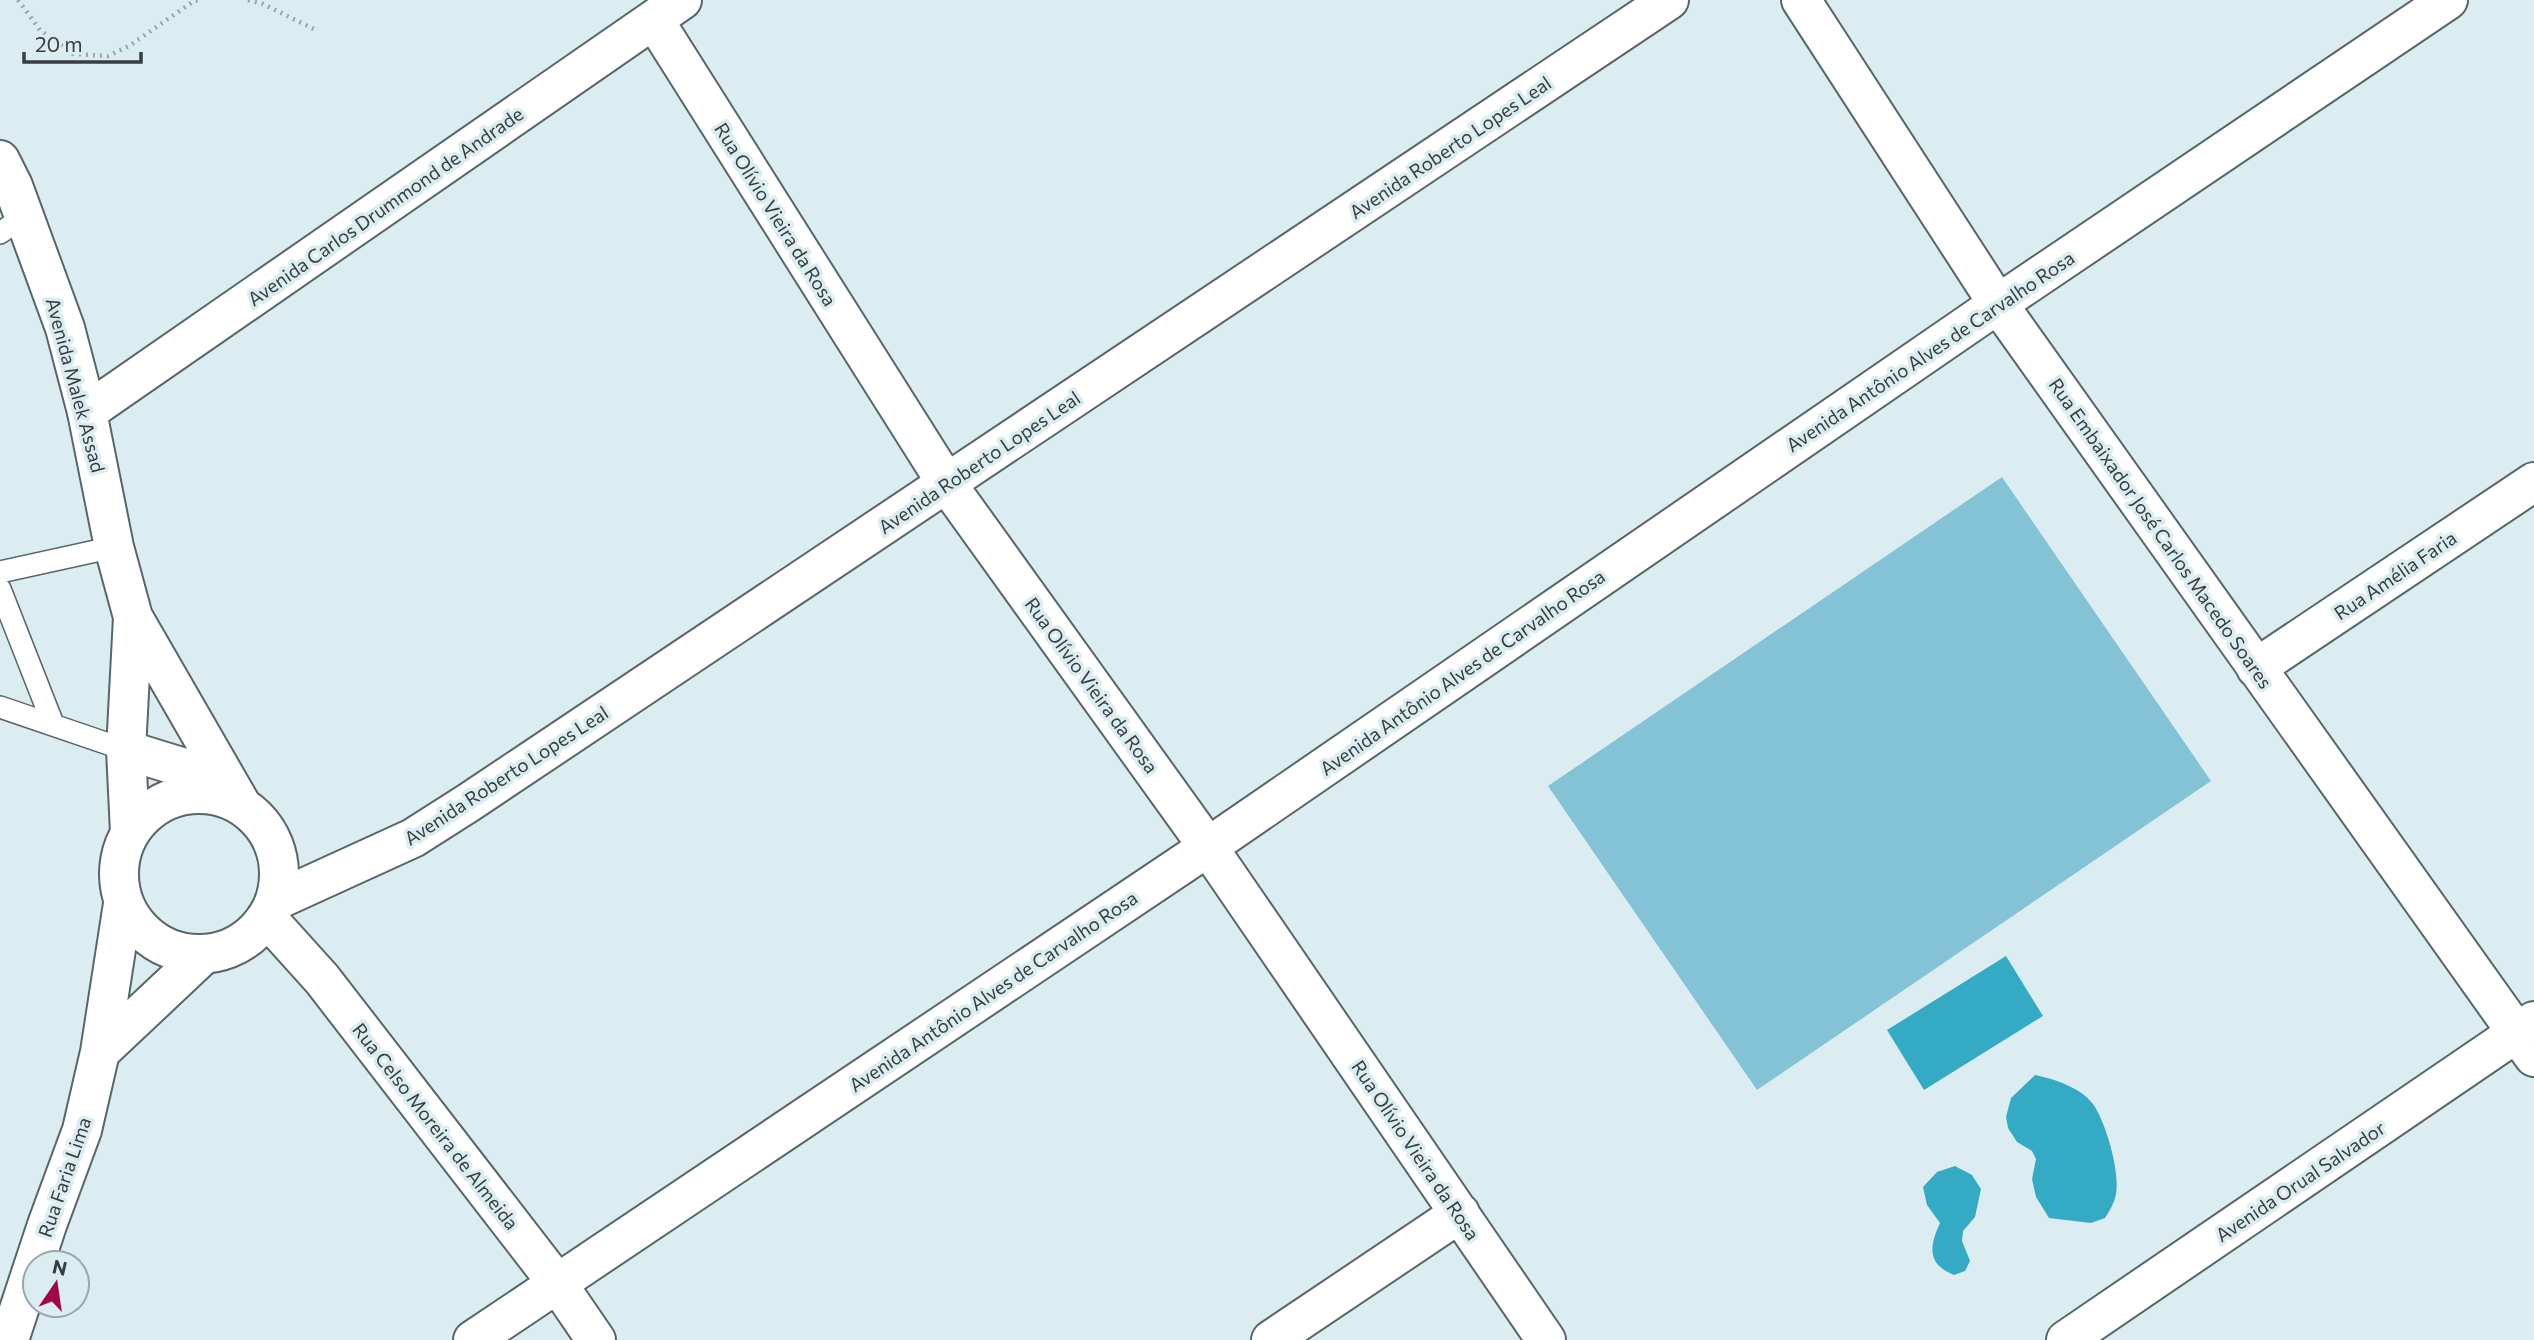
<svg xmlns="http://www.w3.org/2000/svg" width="2534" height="1340" font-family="Commissioner,sans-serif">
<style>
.green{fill:#84c3d5}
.water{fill:#35aac5}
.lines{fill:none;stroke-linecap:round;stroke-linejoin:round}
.lane-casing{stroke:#57666a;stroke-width:24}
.street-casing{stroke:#57666a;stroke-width:42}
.secondary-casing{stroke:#57666a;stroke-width:42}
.primary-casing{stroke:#57666a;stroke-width:42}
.path{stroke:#9aa7aa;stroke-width:4.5;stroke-dasharray:2 5;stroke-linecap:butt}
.lane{stroke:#fff;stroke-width:21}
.street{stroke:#fff;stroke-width:38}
.secondary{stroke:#fff;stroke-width:38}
.primary{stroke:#fff;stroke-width:38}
.labels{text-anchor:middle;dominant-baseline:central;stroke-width:7;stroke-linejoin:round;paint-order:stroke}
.street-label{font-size:19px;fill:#373e40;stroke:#dcedf2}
</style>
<rect width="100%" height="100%" fill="#dcedf2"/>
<path class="green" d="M2002,477l209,304 -454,309 -209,-304z"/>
<path class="water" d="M2006,956l37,60 -119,74 -37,-60z
M2035,1075c19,4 45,12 58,29 13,18 29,73 22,94 -2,7 -6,14 -10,20l-14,5 -42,-5 -13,-21 -4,-18 4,-20 -4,-8 -15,-9 -9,-14 -2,-11 5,-19z
M1955,1166l17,9 9,14 -6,28 -12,14 -1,10 8,20 -5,10 -11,4c-27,-11 -25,-28 -14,-52l-13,-18 -4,-18 14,-15z"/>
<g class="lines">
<g class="lane-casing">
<path id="lane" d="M0,233l24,-17
M0,572l114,-25
M0,589l53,135
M0,707l126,43"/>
</g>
<g class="street-casing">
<path id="street" d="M1801,0l197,304 536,753
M654,20l293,464 261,363 338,493
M87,412l595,-412
M2256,668l278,-186
M267,918l55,61 235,304 39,57
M473,1340l735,-493 790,-543 450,-304
M1271,1340l189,-127
M2066,1340l468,-319"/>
</g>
<g class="secondary-casing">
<path id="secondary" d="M275,901l138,-63 55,-35 1201,-803"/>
</g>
<g class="primary-casing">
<path id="primary" d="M0,160l13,26 52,142 22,84 27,135 19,70 109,189
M126,750l101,31
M119 874a80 80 0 1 1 160 0a80 80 0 1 1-160 0Z
M130,832l-4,-82 7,-133
M100,1052l103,-97
M9,1340l38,-115 35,-95 18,-78 23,-148"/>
</g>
<path class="path" d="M18,0l22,30 33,24 35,2 21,-10 65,-45 7,-1
M248,0l15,4 55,27"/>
<use href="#lane" class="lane"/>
<use href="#street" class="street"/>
<use href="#secondary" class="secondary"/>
<use href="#primary" class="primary"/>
</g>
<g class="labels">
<g class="street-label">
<text transform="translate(1450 147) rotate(-34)">Avenida Roberto Lopes Leal</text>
<text transform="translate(385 206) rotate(-35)">Avenida Carlos Drummond de Andrade</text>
<text transform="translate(776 214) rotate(58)">Rua Olívio Vieira da Rosa</text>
<text transform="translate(1930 351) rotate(-34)">Avenida Antônio Alves de Carvalho Rosa</text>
<text transform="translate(76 385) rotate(75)">Avenida Malek Assad</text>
<text transform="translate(979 462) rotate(-34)">Avenida Roberto Lopes Leal</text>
<text transform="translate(2161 533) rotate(55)">Rua Embaixador José Carlos Macedo Soares</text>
<text transform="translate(2395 575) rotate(-34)">Rua Amélia Faria</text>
<text transform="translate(1462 672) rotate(-35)">Avenida Antônio Alves de Carvalho Rosa</text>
<text transform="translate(1092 685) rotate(54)">Rua Olívio Vieira da Rosa</text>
<text transform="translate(506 775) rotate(-33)">Avenida Roberto Lopes Leal</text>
<text transform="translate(993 991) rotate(-34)">Avenida Antônio Alves de Carvalho Rosa</text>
<text transform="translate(436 1126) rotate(52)">Rua Celso Moreira de Almeida</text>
<text transform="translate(1416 1150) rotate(56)">Rua Olívio Vieira da Rosa</text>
<text transform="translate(64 1177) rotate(-71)">Rua Faria Lima</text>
<text transform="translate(2300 1181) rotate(-34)">Avenida Orual Salvador</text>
</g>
</g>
<g transform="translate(56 1284) rotate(13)"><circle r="33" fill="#dcedf2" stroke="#9aa7ab" stroke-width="2"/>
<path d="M0-5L12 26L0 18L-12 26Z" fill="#a20745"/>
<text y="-10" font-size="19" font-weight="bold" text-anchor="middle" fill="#373e40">N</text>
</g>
<path d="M24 52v10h117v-10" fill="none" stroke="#373e40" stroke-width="3.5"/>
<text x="35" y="52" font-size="21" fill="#373e40" stroke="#dcedf2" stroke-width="5" paint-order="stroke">20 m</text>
</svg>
